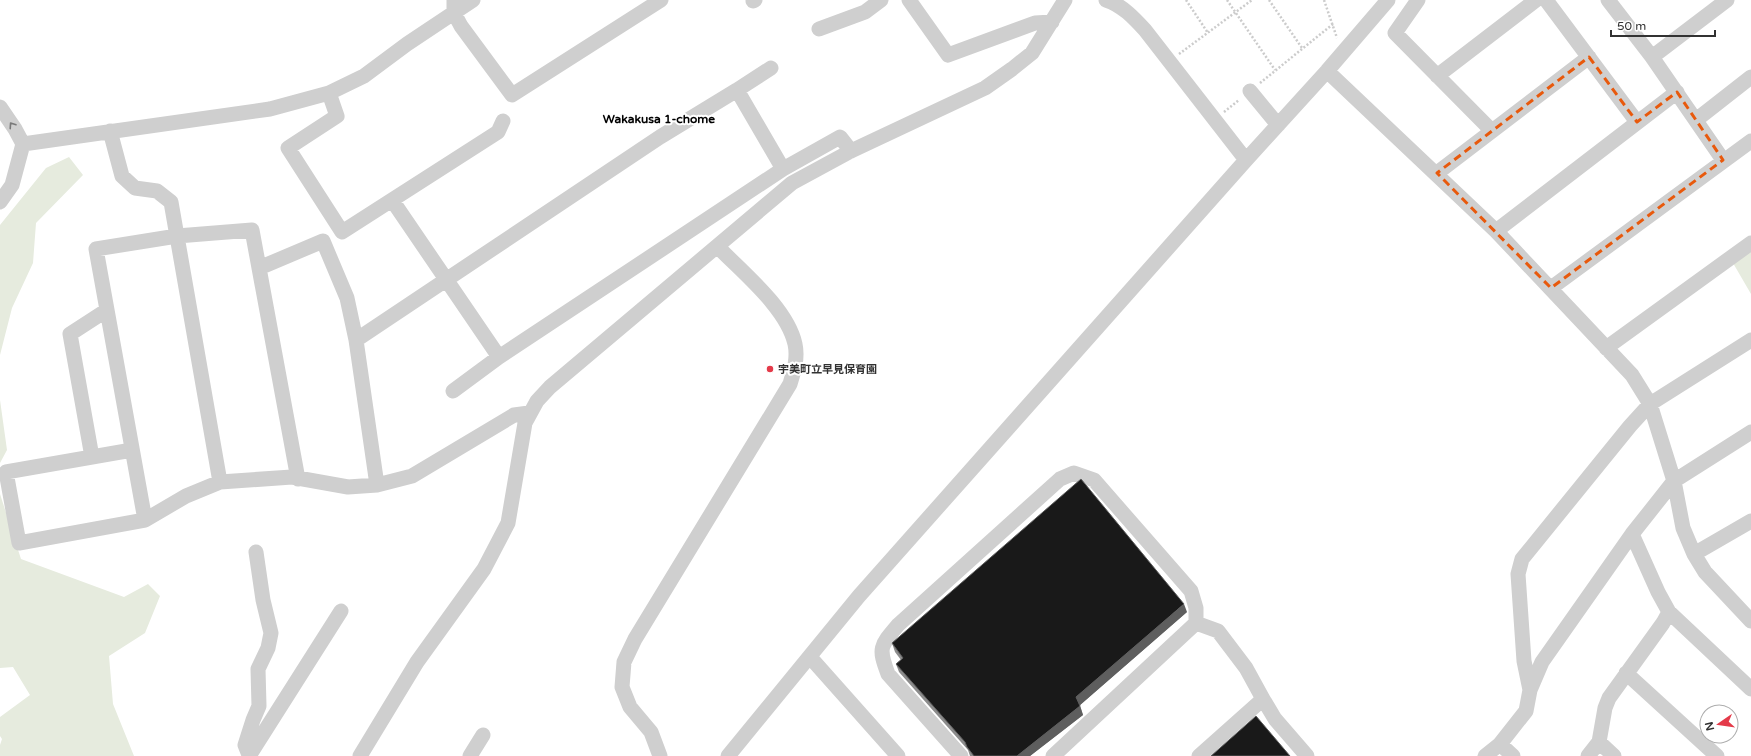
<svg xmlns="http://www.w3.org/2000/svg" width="1751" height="756" font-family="'Varela Round','Noto Sans JP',sans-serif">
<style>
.green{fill:#e6ebde}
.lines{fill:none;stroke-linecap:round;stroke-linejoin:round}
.path{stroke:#ccc;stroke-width:2.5;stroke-dasharray:2 2;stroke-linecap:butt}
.minor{stroke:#cfcfcf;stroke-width:15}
.wall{fill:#8c8c8c}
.shaded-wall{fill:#5e5e5e}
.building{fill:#191919;stroke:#5e5e5e}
.oneway{stroke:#797979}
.marked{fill:none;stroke:#e8590c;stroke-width:3;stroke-dasharray:8 5;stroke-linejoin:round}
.poi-dot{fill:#e43a49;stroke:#fff;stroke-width:1.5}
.labels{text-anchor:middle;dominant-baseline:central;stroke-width:4;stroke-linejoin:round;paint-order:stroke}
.poi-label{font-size:11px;font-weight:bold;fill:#323232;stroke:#fff;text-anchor:start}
.neighbourhood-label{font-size:12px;font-weight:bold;fill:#000;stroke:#fff}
</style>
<rect width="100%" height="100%" fill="#fff"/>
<path class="green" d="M69,157l14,18 -47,48 -3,40 -21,45 -12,47v-130l46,-57z
M1751,250v44l-18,-31z
M0,400l7,50 -7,13z
M0,494l21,65 103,38 24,-13 12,12 -15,37 -36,23 4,48 21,52h-134v-11l2,-6 -2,-3v-19l30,-22 -17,-28 -13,1z"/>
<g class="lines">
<path class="path" d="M1186,0l22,33
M1227,0l48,70
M1269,0l33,48
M1324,0l13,38
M1179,54l73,-54
M1260,83l73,-59
M1224,112l15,-12"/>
<path class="minor" d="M454,0v13l7,13 51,69 149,-95
M909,0l39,55 87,-32 17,-1
M1106,0c16,5 28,18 39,30l101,130
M1418,0l-23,33 97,98
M1546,0l91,122
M1608,0l44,57 71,103
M753,1l2,-1
M819,29l46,-17 16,-12
M1652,57l75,-57
M1327,71l169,160 136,144 18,29 24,77 9,47 11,26 11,18 46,49
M1437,76l99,-76
M737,90l34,-22
M1250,91l28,34
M329,93l8,23 -49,32 54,84 156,-100 5,-11
M0,107l15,22 8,15 -11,41 -12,17
M1696,120l55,-43
M110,131l12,45 13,12 22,3 14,11 49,280
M23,144l247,-35 59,-16 35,-17 43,-32 66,-44
M1437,173l152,-116
M392,200l107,157
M1496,231l181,-139
M259,268l64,-27 24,57 9,42
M1551,288l200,-147
M1606,348l145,-105
M453,391l46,-34 284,-188
M132,450l-126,22 13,71 126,-23 41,-24 34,-14 72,-5 56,10 29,-2 35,-9 102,-61 15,-2
M92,457l-22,-123 37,-24
M377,485l-21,-145 304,-203 77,-47 46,79 57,-32 11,14
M145,520l-49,-271 81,-13 75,-6 46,249
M1694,554l57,-33
M1669,612l82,77
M1196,623l22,8 28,37 17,31 -64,57
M810,657l88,99
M1626,673l91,83
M1530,690l12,-28 90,-128
M1263,699l12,20 32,37
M1599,742l15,14
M1500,744l13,12
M249,755l-4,-10 8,-25 6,-14 -1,-37 10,-21 3,-15 -8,-33 -7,-48
M249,756l92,-145
M360,756l57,-94 67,-93 24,-46 17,-100 12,-22 13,-14 242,-204 59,-32 134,-63 27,-19 20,-16 33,-53
M470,756l13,-21
M660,756l-9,-24 -21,-25 -8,-20 2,-25 11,-23 155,-255c4,-13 8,-26 5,-40 -8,-36 -52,-71 -77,-97
M728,756l131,-160 387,-436 81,-89 61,-71
M961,756l-73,-82c-10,-26 -8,-28 10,-49l162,-146 14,-6 20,7 97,111 5,17v15l-143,133
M1485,756l15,-12 26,-33 4,-21 -6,-29 -6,-87 4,-15 108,-133 20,-22 101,-64
M1588,756l11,-14 6,-34 4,-10 54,-75 6,-11 -11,-20 -26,-58 42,-53 77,-49"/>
</g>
<path class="wall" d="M1187,612l-107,93 3,10 -53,41h-60l-2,-6 -69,-78 -3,-8 5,-4 -6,-8 -3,-9z"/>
<path class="shaded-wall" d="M1184,604l3,8 -108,94 -3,-9z
M1080,706l3,9 -53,41h-13z"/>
<path class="building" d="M1081,479l103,125 -108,93 4,9 -63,50h-43l-7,-9 -2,-5 -69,-78 7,-6 -11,-15z
M1256,716l34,40h-79z"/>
<defs><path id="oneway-chevron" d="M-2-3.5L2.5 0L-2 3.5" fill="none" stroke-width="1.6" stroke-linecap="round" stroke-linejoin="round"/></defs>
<use class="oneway" href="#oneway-chevron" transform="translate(12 125) rotate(-124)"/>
<path class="marked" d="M1589,57l48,65 40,-30 46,68 -172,128 -114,-115z"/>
<circle class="poi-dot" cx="770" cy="369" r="4"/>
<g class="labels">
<g class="poi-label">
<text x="778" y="369">宇美町立早見保育園</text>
</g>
<g class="neighbourhood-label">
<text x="659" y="119">Wakakusa 1-chome</text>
</g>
</g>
<g transform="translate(1719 724) rotate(257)"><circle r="19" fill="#ffffff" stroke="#adadad"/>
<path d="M0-3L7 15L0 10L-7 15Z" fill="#e43a49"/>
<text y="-6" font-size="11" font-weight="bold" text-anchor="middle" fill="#323232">N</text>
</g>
<path d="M1611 30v6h104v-6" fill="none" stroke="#323232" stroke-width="2"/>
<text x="1617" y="30" font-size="12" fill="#323232" stroke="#ffffff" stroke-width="3" paint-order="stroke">50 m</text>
</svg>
